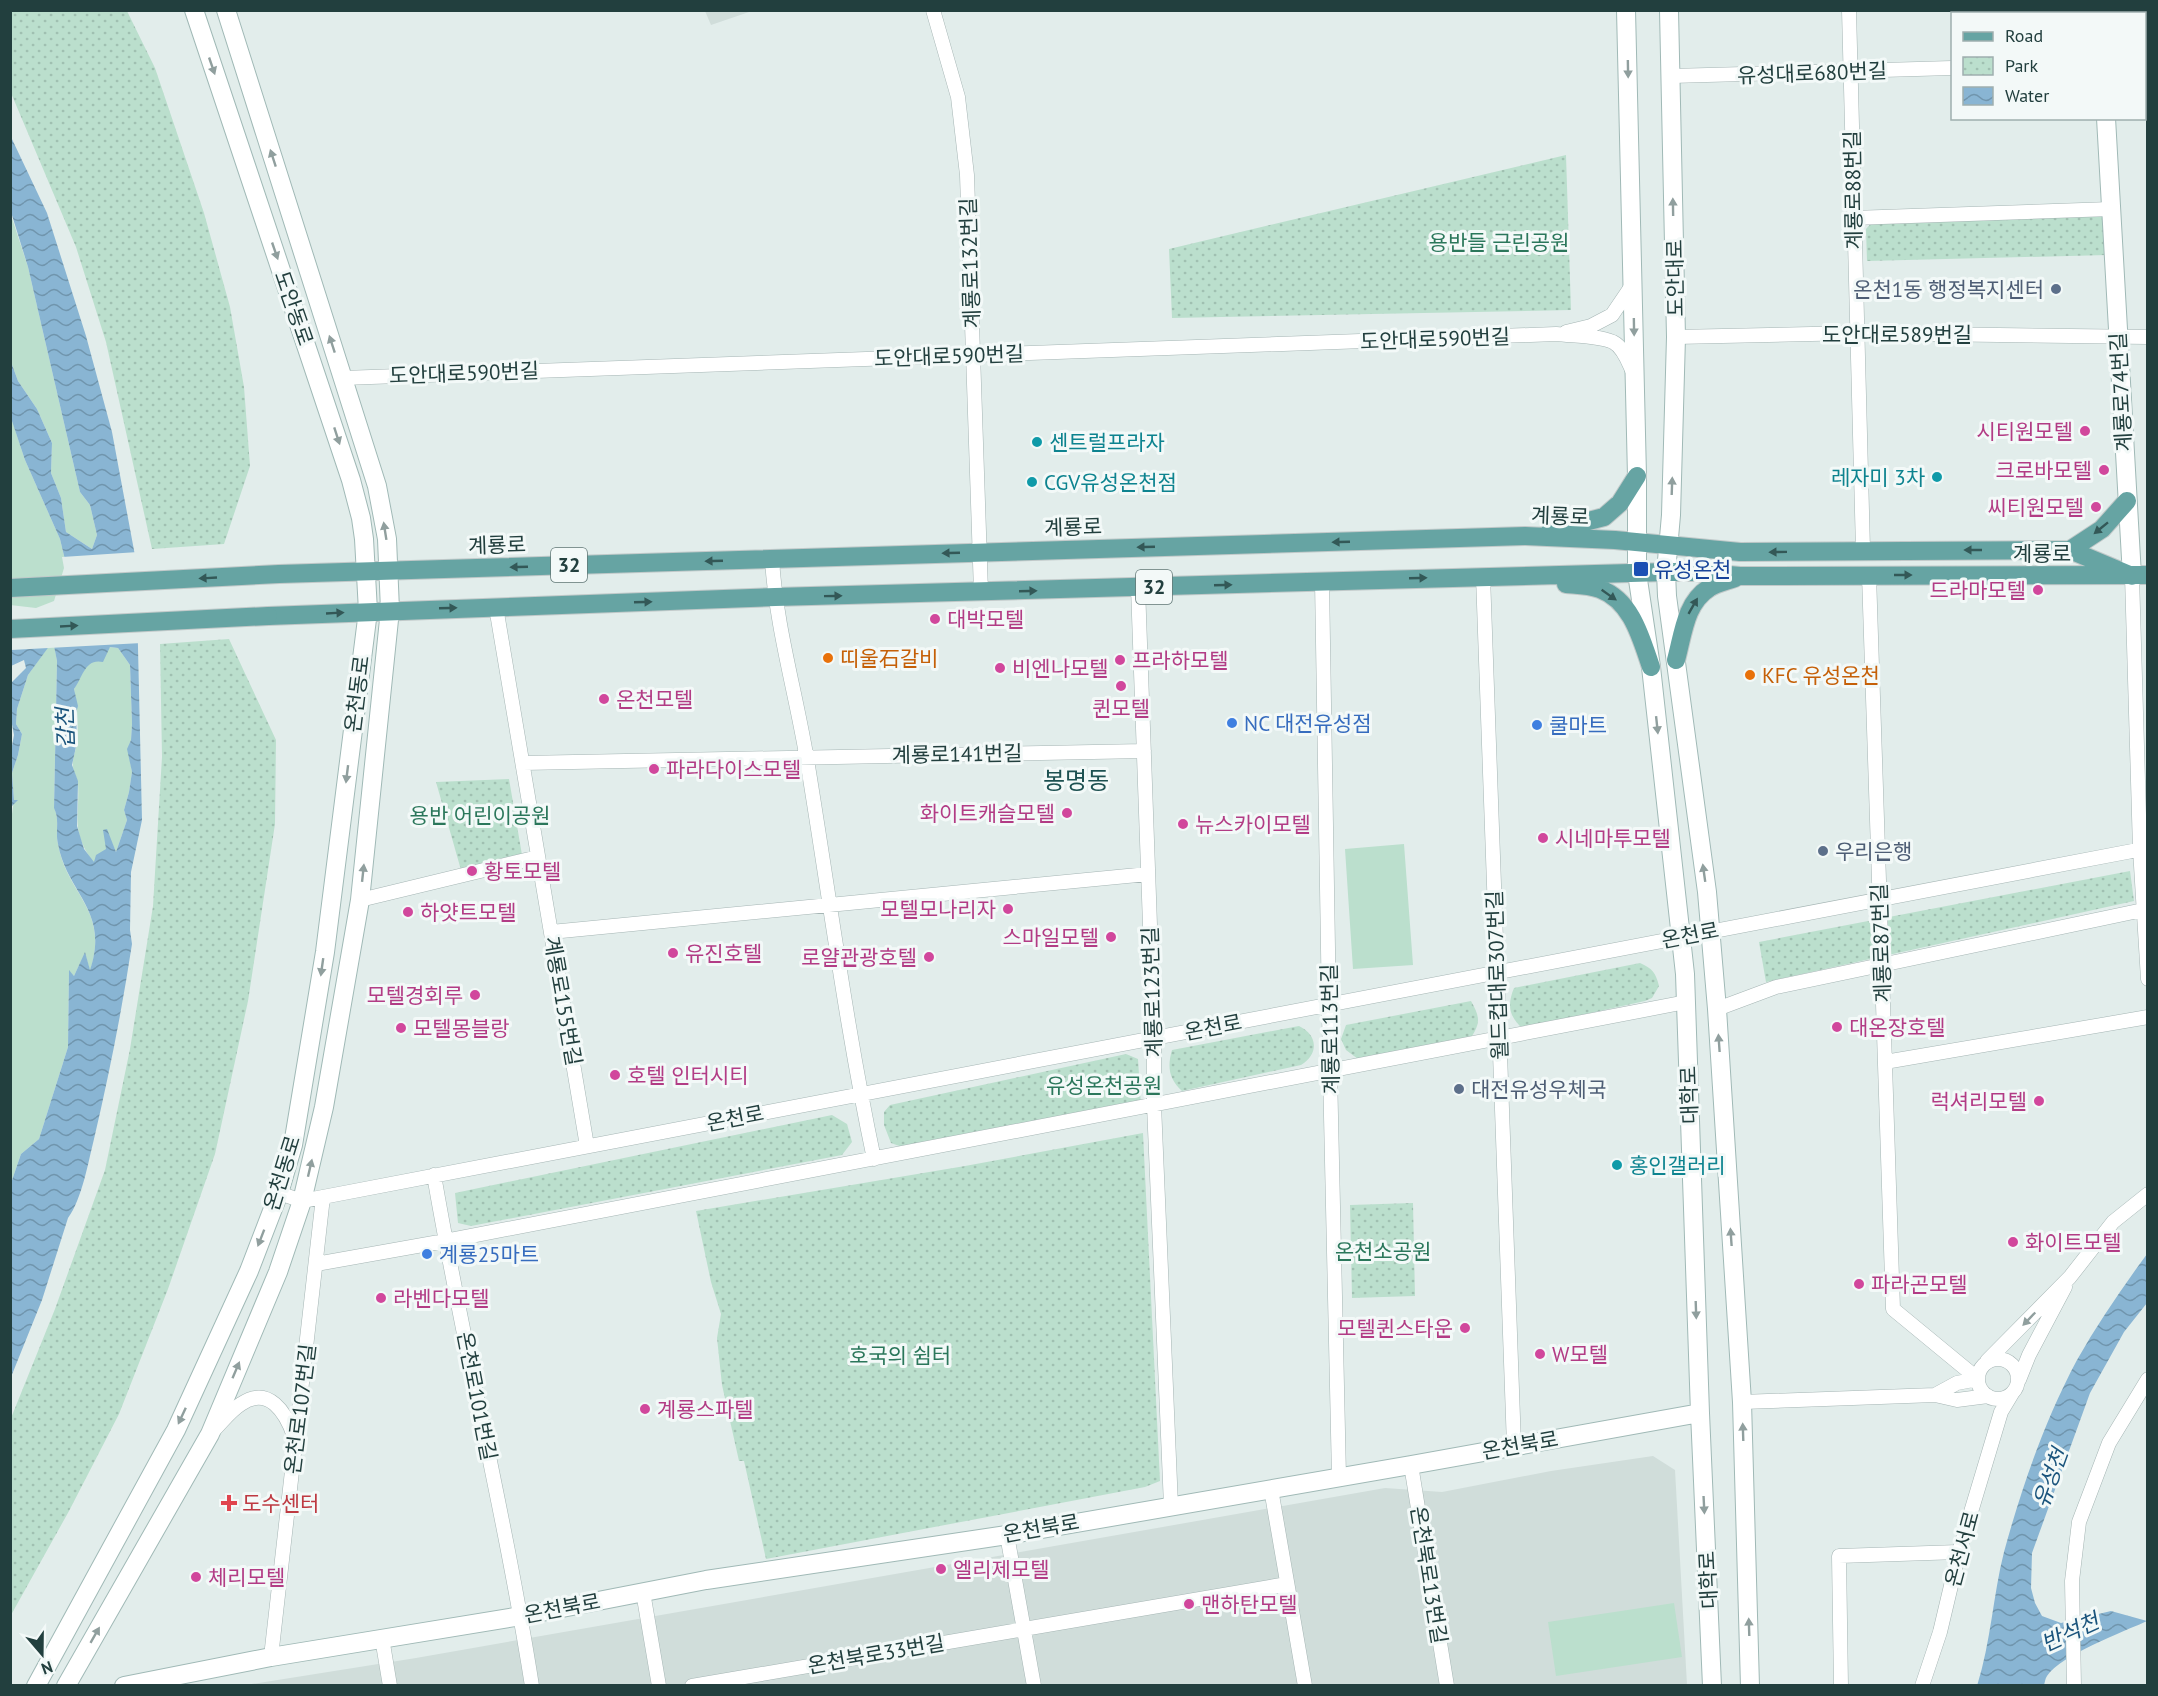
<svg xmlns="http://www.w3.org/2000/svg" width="2158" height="1696" font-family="'PT Sans','Noto Sans KR',sans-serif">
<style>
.built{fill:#d0ddda}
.green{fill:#bbdfcd}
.park{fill:url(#park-dots)}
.water{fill:url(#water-waves);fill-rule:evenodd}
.pier{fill:#e2edeb}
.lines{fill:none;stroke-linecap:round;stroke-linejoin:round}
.street-casing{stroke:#a5b5b4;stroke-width:15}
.secondary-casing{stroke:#a0b9b6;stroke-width:20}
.primary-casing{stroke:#c1c9c9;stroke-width:20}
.street{stroke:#fff;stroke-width:14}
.secondary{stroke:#fff;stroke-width:18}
.primary{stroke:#66a4a3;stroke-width:18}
.primary-bridge-casing{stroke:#c1c9c9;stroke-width:20;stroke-linecap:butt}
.primary-bridge{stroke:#66a4a3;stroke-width:18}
.oneway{fill:#909f9e}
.oneway2{fill:#335857}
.service-dot{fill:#5c6f8a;stroke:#f3f9f8;stroke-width:2}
.hotel-dot{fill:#d1479c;stroke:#f3f9f8;stroke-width:2}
.culture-dot{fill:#0f9aa8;stroke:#f3f9f8;stroke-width:2}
.transit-dot{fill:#1a4fb4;stroke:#f3f9f8;stroke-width:2}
.food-dot{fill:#e8710a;stroke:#f3f9f8;stroke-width:2}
.shop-dot{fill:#3f7fe0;stroke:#f3f9f8;stroke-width:2}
.health-dot{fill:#e0444e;stroke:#f3f9f8;stroke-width:2}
.labels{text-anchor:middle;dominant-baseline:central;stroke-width:6;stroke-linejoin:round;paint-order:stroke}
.shield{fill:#f3f9f8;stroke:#617776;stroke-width:1.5}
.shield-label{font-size:20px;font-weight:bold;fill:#223f3e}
.street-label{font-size:21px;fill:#223f3e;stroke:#f3f9f8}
.park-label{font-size:21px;fill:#2b775b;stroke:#f3f9f8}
.service-label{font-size:21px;fill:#4e5e75;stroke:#f3f9f8;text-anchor:start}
.hotel-label{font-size:21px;fill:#b23c85;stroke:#f3f9f8;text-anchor:start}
.culture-label{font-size:21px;fill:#0d838f;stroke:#f3f9f8;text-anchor:start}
.transit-label{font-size:21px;fill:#164399;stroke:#f3f9f8;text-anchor:start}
.food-label{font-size:21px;fill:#c56008;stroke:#f3f9f8;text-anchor:start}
.shop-label{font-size:21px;fill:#366cbe;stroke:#f3f9f8;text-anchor:start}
.health-label{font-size:21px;fill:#be3a42;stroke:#f3f9f8;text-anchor:start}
.water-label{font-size:22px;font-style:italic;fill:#1a547c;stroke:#f3f9f8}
.quarter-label{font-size:24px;fill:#1d5151;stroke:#f3f9f8}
</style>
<defs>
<pattern id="park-dots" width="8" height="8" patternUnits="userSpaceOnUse" patternTransform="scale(1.5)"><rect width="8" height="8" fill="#bbdfcd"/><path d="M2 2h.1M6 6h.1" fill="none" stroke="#a0c0b1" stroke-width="1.8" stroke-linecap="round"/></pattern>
<pattern id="water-waves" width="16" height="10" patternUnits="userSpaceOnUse" patternTransform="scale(1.5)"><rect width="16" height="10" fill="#89b5d3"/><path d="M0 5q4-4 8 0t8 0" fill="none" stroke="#7095ad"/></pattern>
</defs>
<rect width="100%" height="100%" fill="#e2edeb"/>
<path class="built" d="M705,11v-1l47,1 -41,14z
M1653,1456l22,14 12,215 -1448,1 177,-28 969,-170 57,4 109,-21z"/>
<path class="green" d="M10,212l18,55 52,225 10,13 7,30 -5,14 -26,-17 -5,-34 -10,-25 1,-30 -15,-34 -19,-28 -7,-19z
M10,414l15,46 35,79 7,29 -11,35 -20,8 -25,-3z
M53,640l4,21 -3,146c6,13 1,24 4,37 9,52 52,65 32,127l-5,-18 -11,23 -5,-5 -1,76 -29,92 -18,15 -10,29 -1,-355 4,-28 -2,-27 6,-18 4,-21 -6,-10 1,-15 11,-34z
M110,647l8,1 12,17 2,59 -1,16 -3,9 4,23 -3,20 -5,18 3,10 -11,32 -4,-9 -18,20c-24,-33 -14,-44 -16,-80 -1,-6 -5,-11 -5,-17 -1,-7 3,-16 4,-23 2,-16 0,-39 -3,-54l12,-23 6,-4 5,-1z
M1404,844l9,121 -60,4 -8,-120z
M1674,1603l8,54 -126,19 -8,-54z"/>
<path class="park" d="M10,11h117l28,57 49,145 26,94 14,80 6,79 -26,78 -72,5 -46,-207 -30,-95 -65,-154z
M1566,155l5,155 -399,8 -3,-69z
M2106,214l1,41 -240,6 -1,-32 8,-9z
M229,639l47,101 -1,84 -27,177 -33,153 -47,135 -49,125 -50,97 -58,104v-197l44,-109 50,-139 25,-121 23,-143 9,-149 -2,-113z
M509,779l13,76 -61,15 -25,-88z
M2130,871l4,30 -368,81 -7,-40z
M1640,963c12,5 16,10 19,23l-7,12 -7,3 -123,27c-13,-12 -15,-23 -8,-40z
M1471,1001c9,16 10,22 -1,38l-112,20 -12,-9 -5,-11 5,-14z
M1299,1026c19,9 20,28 2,39l-119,26c-13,-12 -15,-24 -10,-41z
M1126,1054l12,5 3,47 -239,41 -11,-4 -7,-18v-13l6,-7z
M832,1115l15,9 5,18 -10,13 -371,71 -13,-3 -3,-30z
M1143,1133l17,348 -15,6 -379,72 -22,-98h-5l-17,-76 -5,-47 4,-24 -10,-32 -15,-71 269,-45z
M1413,1203l2,93 -63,2 -2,-93z"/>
<path class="water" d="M11,137l36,76 39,123 26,96 24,129 6,259 -11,52 -1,58 2,14c-10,66 -23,131 -38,195 -6,24 -12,60 -26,79l-26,82 -31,77v-194l10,-29 18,-15 29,-92 1,-77 5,6 11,-24 5,18c20,-60 -23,-76 -32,-126 -3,-13 2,-24 -4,-36l3,-147 -4,-20 -25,34 -11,34 -1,15 6,10 -4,21 -6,18 2,27h4l-6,6 -1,22 -1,-72 4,-21 -3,-16v-36l15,-15 -2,-8 -13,6v-58l25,3 20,-8 11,-35 -7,-29 -35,-79 -14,-42v-56l7,19 19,28 15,34 -1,30 10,25 5,34 26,17 5,-14 -7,-30 -10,-13 -52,-225 -17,-55zM110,647l8,1 12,17 2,59 -1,16 -4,9 5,23 -3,20 -5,18 3,10 -11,32 -9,-23 -4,1 3,19 -10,6 -2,7 -10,-13 -7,-23 1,-45 -6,-16 5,-23 -1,-29 2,-7 -4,-17c9,-12 11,-31 29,-27z
M2147,1254v49l-23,29 -34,61 -58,160 -1,35 4,15 7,13 19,7 50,-12 36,10c-24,11 -86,34 -100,55 -2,3 -2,6 -3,9l-67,1c14,-44 16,-91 27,-134 18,-66 41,-132 73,-192 21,-37 45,-72 70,-106z"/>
<path class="pier" d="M138,552l4,91 -131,7 -1,-45 26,3 18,-7 10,-33 -2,-11z"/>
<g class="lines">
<g class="street-casing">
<path id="street" d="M933,10l25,87 9,78 14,417
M1849,10l14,540
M2144,63h4
M1671,76l281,-8
M1853,218l258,-9
M1566,332l25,-6 21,-11 21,-31
M1676,337l180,-4 292,4
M343,378l1213,-44c17,2 41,1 57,8 10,5 15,19 19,28
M772,559c4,68 24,134 35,201 22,133 39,267 67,399
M1869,575l24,734 85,70
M1483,576l31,870
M2132,576l8,273 8,130
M1322,581l8,490 9,406
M1138,587l16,451v67l17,401
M496,607l91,539
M523,763l621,-12
M360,900l178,-43
M551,932l597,-58
M1717,1009l59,-22 367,-77
M1885,1062l263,-45
M434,1175c29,171 71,340 98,511
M279,1193l23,8 1846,-353
M316,1264l129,-23 1241,-239
M1978 1379a20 20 0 1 1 40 0a20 20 0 1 1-40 0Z
M1987,1361l83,-84 43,-55 35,-28
M2019,1380l10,-25 36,-68
M1935,1395l22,-12 21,-4
M1742,1402l193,-7 22,5 31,-4
M214,1430c8,-8 17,-20 27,-26 28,-19 45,9 53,32
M1411,1465l36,221
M1271,1489l34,197
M1007,1535l27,151
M643,1592l16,94
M382,1638l8,48
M271,1657l52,-460
M692,1686l595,-102
M1841,1686l-2,-130 120,-4
M1922,1686l18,-54 19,-80 42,-140 12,-20
M2074,1686l-2,-105 7,-59 30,-79 39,-64"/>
</g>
<g class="secondary-casing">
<path id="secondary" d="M1626,10l11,466v97l14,94 34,307 15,439 12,273
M1669,10l7,327 -5,178 -5,57 1,24 40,296 10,117 25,393 8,284
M2100,10v4
M2106,118l26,458
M36,1686l140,-256 73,-159 30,-78 14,-48 32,-193 43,-341 -4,-72 -3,-21 -10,-38 -157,-470
M66,1686l144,-252 68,-162 24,-71 22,-94 36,-207 30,-290 -3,-71 -10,-53 -151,-476
M124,1686l147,-29 250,-41 185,-36 301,-45 404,-70 289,-52"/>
</g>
<g class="primary-casing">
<path id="primary" d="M1550,531l54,-14 16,-14 17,-27
M2070,550l32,-21 25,-28
M1566,584c12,1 23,1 34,5 32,12 41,49 51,78
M10,588l269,-14 1246,-38 90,4 125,12 330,-2 62,26
M268,616l507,-19 891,-25h30l44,4 408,-1
M1676,660c7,-25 9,-57 33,-72 7,-5 18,-7 26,-10"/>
</g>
<use href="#street" class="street"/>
<use href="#secondary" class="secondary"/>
<use href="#primary" class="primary"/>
<g class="primary-bridge-casing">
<path id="primary-bridge" d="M10,629l258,-13"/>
</g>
<use href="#primary-bridge" class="primary-bridge"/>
</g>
<defs><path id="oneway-solid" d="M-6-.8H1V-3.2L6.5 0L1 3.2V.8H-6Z" transform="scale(1.5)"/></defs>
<g class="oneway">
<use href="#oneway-solid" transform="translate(212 66) rotate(71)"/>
<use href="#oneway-solid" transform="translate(1628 69) rotate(89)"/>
<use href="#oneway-solid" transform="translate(273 158) rotate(-108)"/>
<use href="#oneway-solid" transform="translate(1673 207) rotate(-91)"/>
<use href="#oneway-solid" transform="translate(275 251) rotate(71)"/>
<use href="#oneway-solid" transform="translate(1634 327) rotate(89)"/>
<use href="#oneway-solid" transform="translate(332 344) rotate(-108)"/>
<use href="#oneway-solid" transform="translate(337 436) rotate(72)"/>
<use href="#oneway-solid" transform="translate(1672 486) rotate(-88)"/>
<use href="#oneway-solid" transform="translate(385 531) rotate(-99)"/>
<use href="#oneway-solid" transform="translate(1657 725) rotate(84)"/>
<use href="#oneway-solid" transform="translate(347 774) rotate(97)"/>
<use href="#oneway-solid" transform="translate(363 873) rotate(-84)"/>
<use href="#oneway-solid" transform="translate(1704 873) rotate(-98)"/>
<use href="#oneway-solid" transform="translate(322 967) rotate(98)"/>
<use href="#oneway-solid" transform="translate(1719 1043) rotate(-94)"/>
<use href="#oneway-solid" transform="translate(310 1168) rotate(-77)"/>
<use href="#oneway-solid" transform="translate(1731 1237) rotate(-94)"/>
<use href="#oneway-solid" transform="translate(261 1238) rotate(111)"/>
<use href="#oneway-solid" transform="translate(1696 1310) rotate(88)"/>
<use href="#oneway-solid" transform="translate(2029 1319) rotate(134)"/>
<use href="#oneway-solid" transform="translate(236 1370) rotate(-67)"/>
<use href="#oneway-solid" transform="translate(182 1416) rotate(115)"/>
<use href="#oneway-solid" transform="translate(1743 1432) rotate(-92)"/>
<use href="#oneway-solid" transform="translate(1704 1505) rotate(87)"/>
<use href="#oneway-solid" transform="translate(1749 1627) rotate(-92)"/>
<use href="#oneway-solid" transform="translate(95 1635) rotate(-60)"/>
</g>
<g class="oneway2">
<use href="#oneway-solid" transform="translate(2101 528) rotate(141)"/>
<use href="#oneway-solid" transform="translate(1341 542) rotate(178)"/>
<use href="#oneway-solid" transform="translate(1146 547) rotate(178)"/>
<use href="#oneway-solid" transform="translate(1973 550) rotate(180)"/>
<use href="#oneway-solid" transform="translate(1778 552) rotate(179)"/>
<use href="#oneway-solid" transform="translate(951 553) rotate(178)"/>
<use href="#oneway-solid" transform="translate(714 561) rotate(178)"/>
<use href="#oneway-solid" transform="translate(519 567) rotate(178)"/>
<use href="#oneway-solid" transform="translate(1903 575)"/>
<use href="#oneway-solid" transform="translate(208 578) rotate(177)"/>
<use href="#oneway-solid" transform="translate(1418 578) rotate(-2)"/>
<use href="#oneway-solid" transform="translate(1223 585) rotate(-2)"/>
<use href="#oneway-solid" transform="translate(1028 591) rotate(-2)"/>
<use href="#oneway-solid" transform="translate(1609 595) rotate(35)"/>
<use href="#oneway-solid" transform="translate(833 596) rotate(-1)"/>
<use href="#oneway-solid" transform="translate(643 602) rotate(-2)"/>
<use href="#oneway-solid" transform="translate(1693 606) rotate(-60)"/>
<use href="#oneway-solid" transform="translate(448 608) rotate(-2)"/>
<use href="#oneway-solid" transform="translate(335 613) rotate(-3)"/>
<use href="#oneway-solid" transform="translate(69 626) rotate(-3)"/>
</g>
<g class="service-dot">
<circle cx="2056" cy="289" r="6"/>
<circle cx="1823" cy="851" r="6"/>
<circle cx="1459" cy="1089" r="6"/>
</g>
<g class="hotel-dot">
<circle cx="2085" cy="431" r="6"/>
<circle cx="2104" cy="470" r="6"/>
<circle cx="2096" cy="507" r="6"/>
<circle cx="2038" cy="590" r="6"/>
<circle cx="935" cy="619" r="6"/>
<circle cx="1120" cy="660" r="6"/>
<circle cx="1000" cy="668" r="6"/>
<circle cx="1121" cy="686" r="6"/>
<circle cx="604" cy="699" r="6"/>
<circle cx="654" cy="769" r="6"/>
<circle cx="1067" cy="813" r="6"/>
<circle cx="1183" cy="824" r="6"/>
<circle cx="1543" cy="838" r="6"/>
<circle cx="472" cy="871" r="6"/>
<circle cx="1008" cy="909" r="6"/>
<circle cx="408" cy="912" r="6"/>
<circle cx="1111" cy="937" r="6"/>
<circle cx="673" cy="953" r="6"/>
<circle cx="929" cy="957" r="6"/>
<circle cx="475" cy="995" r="6"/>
<circle cx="1837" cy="1027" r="6"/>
<circle cx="401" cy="1028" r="6"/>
<circle cx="615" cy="1075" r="6"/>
<circle cx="2039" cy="1101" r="6"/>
<circle cx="2013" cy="1242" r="6"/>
<circle cx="1859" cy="1284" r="6"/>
<circle cx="381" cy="1298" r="6"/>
<circle cx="1465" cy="1328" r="6"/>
<circle cx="1540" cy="1354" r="6"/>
<circle cx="645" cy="1409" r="6"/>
<circle cx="941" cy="1569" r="6"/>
<circle cx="196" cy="1577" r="6"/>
<circle cx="1189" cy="1604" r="6"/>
</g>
<g class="culture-dot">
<circle cx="1037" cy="442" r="6"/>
<circle cx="1937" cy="477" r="6"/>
<circle cx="1032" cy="482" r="6"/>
<circle cx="1617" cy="1165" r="6"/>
</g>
<rect class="transit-dot" x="1633" y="561" width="16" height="16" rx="3"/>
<g class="food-dot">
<circle cx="828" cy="658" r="6"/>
<circle cx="1750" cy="675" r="6"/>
</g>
<g class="shop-dot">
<circle cx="1232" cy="723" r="6"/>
<circle cx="1537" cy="725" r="6"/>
<circle cx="427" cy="1254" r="6"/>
</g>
<path class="health-dot" d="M226 1494h6v6h6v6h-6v6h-6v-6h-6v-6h6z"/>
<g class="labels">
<g class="shield">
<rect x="551" y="548" width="36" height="34" rx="4.5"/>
<rect x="1136" y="570" width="36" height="34" rx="4.5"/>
</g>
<g class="shield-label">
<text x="569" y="565">32</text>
<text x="1154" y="587">32</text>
</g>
<g class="street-label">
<text transform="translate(1812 73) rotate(-2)">유성대로680번길</text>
<text transform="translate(1853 190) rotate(-91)">계룡로88번길</text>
<text transform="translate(970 263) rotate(-92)">계룡로132번길</text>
<text transform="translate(1675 278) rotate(-91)">도안대로</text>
<text transform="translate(294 308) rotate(71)">도안동로</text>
<text x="1897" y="334">도안대로589번길</text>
<text transform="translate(1435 339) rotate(-2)">도안대로590번길</text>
<text transform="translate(949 356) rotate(-2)">도안대로590번길</text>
<text transform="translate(464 373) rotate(-2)">도안대로590번길</text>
<text transform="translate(2121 392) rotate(-93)">계룡로74번길</text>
<text transform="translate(1560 516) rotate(2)">계룡로</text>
<text transform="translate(1073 527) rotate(-2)">계룡로</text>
<text transform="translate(497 545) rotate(-2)">계룡로</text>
<text x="2042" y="553">계룡로</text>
<text transform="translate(357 694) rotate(-83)">온천동로</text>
<text transform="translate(957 754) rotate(-1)">계룡로141번길</text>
<text transform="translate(1690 935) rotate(-11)">온천로</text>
<text transform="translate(1881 943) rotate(-92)">계룡로87번길</text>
<text transform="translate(1497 975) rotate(-92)">월드컵대로307번길</text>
<text transform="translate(1152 992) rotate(-92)">계룡로123번길</text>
<text transform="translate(563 1001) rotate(80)">계룡로155번길</text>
<text transform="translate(1213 1027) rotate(-11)">온천로</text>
<text transform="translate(1330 1029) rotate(-91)">계룡로113번길</text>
<text transform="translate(1689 1095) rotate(-92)">대학로</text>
<text transform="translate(735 1118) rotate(-11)">온천로</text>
<text transform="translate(282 1173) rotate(-73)">온천동로</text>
<text transform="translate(477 1396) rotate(79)">온천로101번길</text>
<text transform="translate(300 1409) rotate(-83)">온천로107번길</text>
<text transform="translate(1520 1445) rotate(-10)">온천북로</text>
<text transform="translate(1041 1528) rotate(-10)">온천북로</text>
<text transform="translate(1962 1549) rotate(-75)">온천서로</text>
<text transform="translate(1429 1575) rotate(81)">온천북로13번길</text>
<text transform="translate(1708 1580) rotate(-93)">대학로</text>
<text transform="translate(562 1608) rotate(-11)">온천북로</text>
<text transform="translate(876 1654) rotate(-10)">온천북로33번길</text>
</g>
<g class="park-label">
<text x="1499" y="242">용반들 근린공원</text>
<text x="480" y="815">용반 어린이공원</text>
<text x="1104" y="1085">유성온천공원</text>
<text x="1383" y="1251">온천소공원</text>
<text x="900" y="1355">호국의 쉼터</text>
</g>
<g class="service-label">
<text x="2044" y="289" text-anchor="end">온천1동 행정복지센터</text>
<text x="1835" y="851">우리은행</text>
<text x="1471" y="1089">대전유성우체국</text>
</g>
<g class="hotel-label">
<text x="2073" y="431" text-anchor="end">시티원모텔</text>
<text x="2092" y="470" text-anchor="end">크로바모텔</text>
<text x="2084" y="507" text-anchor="end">씨티원모텔</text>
<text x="2026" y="590" text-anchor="end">드라마모텔</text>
<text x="947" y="619">대박모텔</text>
<text x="1132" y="660">프라하모텔</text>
<text x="1012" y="668">비엔나모텔</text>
<text x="616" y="699">온천모텔</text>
<text x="1121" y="708" text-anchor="middle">퀸모텔</text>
<text x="666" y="769">파라다이스모텔</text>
<text x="1055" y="813" text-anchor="end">화이트캐슬모텔</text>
<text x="1195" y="824">뉴스카이모텔</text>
<text x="1555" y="838">시네마투모텔</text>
<text x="484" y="871">황토모텔</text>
<text x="996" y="909" text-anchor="end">모텔모나리자</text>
<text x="420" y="912">하얏트모텔</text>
<text x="1099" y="937" text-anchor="end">스마일모텔</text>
<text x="685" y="953">유진호텔</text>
<text x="917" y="957" text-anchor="end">로얄관광호텔</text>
<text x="463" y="995" text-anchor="end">모텔경회루</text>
<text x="1849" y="1027">대온장호텔</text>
<text x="413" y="1028">모텔몽블랑</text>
<text x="627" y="1075">호텔 인터시티</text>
<text x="2027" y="1101" text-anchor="end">럭셔리모텔</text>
<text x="2025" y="1242">화이트모텔</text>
<text x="1871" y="1284">파라곤모텔</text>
<text x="393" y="1298">라벤다모텔</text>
<text x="1453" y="1328" text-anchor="end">모텔퀸스타운</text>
<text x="1552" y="1354">W모텔</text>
<text x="657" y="1409">계룡스파텔</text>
<text x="953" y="1569">엘리제모텔</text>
<text x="208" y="1577">체리모텔</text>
<text x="1201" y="1604">맨하탄모텔</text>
</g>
<g class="culture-label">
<text x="1049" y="442">센트럴프라자</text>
<text x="1925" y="477" text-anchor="end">레자미 3차</text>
<text x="1044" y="482">CGV유성온천점</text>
<text x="1629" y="1165">홍인갤러리</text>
</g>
<g class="transit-label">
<text x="1654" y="569">유성온천</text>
</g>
<g class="food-label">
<text x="840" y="658">띠울石갈비</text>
<text x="1762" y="675">KFC 유성온천</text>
</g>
<g class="shop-label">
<text x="1244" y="723">NC 대전유성점</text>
<text x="1549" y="725">쿨마트</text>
<text x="439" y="1254">계룡25마트</text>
</g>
<g class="health-label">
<text x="242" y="1503">도수센터</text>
</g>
<g class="water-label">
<text transform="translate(65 728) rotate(-92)">갑천</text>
<text transform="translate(2050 1478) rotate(-70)">유성천</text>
<text transform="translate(2070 1632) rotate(-25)">반석천</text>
</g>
<g class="quarter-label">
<text x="1076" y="780">봉명동</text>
</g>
</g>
<rect width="2158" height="1696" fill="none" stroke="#223f3e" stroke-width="24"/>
<rect x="1951" y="12" width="195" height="108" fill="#f3f9f8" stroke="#9fafae" stroke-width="1.5"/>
<rect x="1963" y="32" width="30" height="9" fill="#66a4a3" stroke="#9fafae" stroke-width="1.5"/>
<text x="2005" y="42" font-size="18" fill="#223f3e">Road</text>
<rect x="1963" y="57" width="30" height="18" fill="url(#park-dots)" stroke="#9fafae" stroke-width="1.5"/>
<text x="2005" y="72" font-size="18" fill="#223f3e">Park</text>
<rect x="1963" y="87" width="30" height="18" fill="url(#water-waves)" stroke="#9fafae" stroke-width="1.5"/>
<text x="2005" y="102" font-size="18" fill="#223f3e">Water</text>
<g transform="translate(42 1654) rotate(160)" stroke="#f3f9f8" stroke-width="4.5" paint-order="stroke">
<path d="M0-4.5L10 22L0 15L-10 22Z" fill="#223f3e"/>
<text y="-9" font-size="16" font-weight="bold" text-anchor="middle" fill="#223f3e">N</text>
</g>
</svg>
